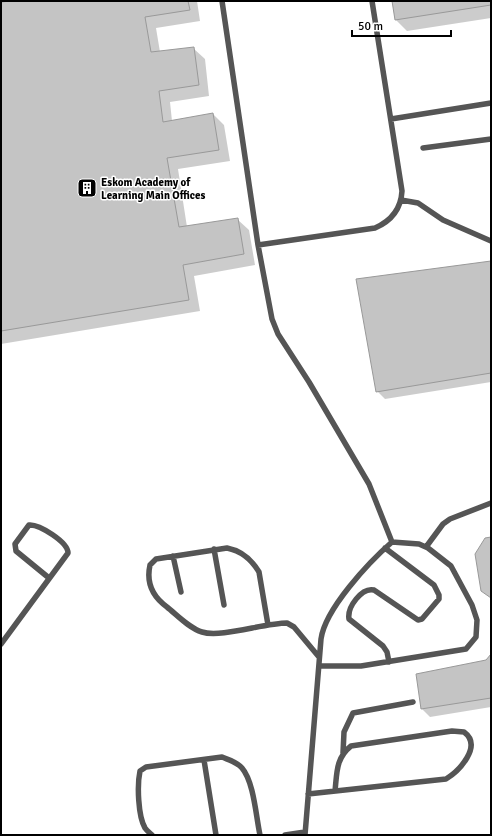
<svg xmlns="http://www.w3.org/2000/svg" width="492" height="836" font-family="Signika,sans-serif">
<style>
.shadow{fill:#0003}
.building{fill:#c4c4c4;stroke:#999}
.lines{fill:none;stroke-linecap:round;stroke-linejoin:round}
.service{stroke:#555;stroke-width:5.5}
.labels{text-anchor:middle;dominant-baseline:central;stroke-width:3;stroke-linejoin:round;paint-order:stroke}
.poi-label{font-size:11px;font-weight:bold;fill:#000;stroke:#fff;text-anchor:start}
</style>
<rect width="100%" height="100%" fill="#fff"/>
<path class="shadow" d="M17,1h180l3,20 -44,7 4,24 33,-4 12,11 4,37 -39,6 2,19 41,-7 11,11 6,36 -52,8 9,58 50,-8 12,11 6,35 -61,11 6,35 -199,33v-341z
M393,1h98v17l-84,13 -12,-12z
M491,262v120l-106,17 -8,-8z
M491,656v51l-61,10 -8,-8 65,-48z"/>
<path class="building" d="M11,1h177l2,9 -45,7 6,35 43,-5 5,38 -40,6 4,31 50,-9 6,37 -52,8 12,69 59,-9 6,36 -61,11 6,35 -188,31v-329z
M392,1h99v4l-96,15z
M491,261v112l-115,19 -20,-113z
M491,537v61l-10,-7 -6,-37 10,-16z
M491,654v44l-70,11 -5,-35 70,-14z"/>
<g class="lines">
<path class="service" d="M222,1l36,244 14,74 6,15 31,48 60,102 23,58
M391,119l100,-16
M423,148l68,-9
M401,200l17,3 25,17 48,21
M258,245l117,-17c16,-7 26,-19 27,-37l-30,-190
M426,547l17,-23 7,-5 41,-16
M385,548l49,37 5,10v4l-17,20 -4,1 -44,-30c-12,-3 -27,17 -25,29l34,27 4,6 2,10
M214,549l10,56
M173,556l8,36
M268,625l-9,-53c-7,-12 -17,-21 -32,-24l-71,11 -6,6c-4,18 3,32 17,42 10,8 22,21 35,25 19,6 62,-9 85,-9l7,4 25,30
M1,644l67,-91c0,-11 -29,-29 -39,-28l-14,19 1,7 33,27
M343,753l1,-21 9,-19 60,-11
M204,760l12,75
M308,794l138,-15c13,-8 37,-33 18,-47l-12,-1 -101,15c-15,12 -14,26 -16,45
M152,835c-2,-2 -5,-4 -7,-7 -7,-12 -8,-43 -5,-57l6,-4 76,-10c7,3 15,5 20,11 12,14 14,49 18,67
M285,835l20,-3
M305,835l16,-196c4,-30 48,-77 71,-97l27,2 9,4 23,18 21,39 5,15 -1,17 -10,12 -105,17h-42"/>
</g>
<defs>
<g id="building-square" transform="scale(1)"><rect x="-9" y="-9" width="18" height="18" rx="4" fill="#000" stroke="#fff"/><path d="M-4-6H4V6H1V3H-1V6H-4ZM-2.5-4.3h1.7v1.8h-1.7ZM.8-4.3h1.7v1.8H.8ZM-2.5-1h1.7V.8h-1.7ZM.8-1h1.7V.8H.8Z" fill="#fff"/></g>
</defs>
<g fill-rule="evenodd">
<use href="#building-square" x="87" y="188"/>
</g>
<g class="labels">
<g class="poi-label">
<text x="101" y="182">Eskom Academy of<tspan x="101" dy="13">Learning Main Offices</tspan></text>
</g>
</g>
<rect width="492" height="836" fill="none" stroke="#000000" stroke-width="4"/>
<path d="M352 30v6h99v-6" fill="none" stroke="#000000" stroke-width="2"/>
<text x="358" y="30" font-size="12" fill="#000000" stroke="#ffffff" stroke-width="3" paint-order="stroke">50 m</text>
</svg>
